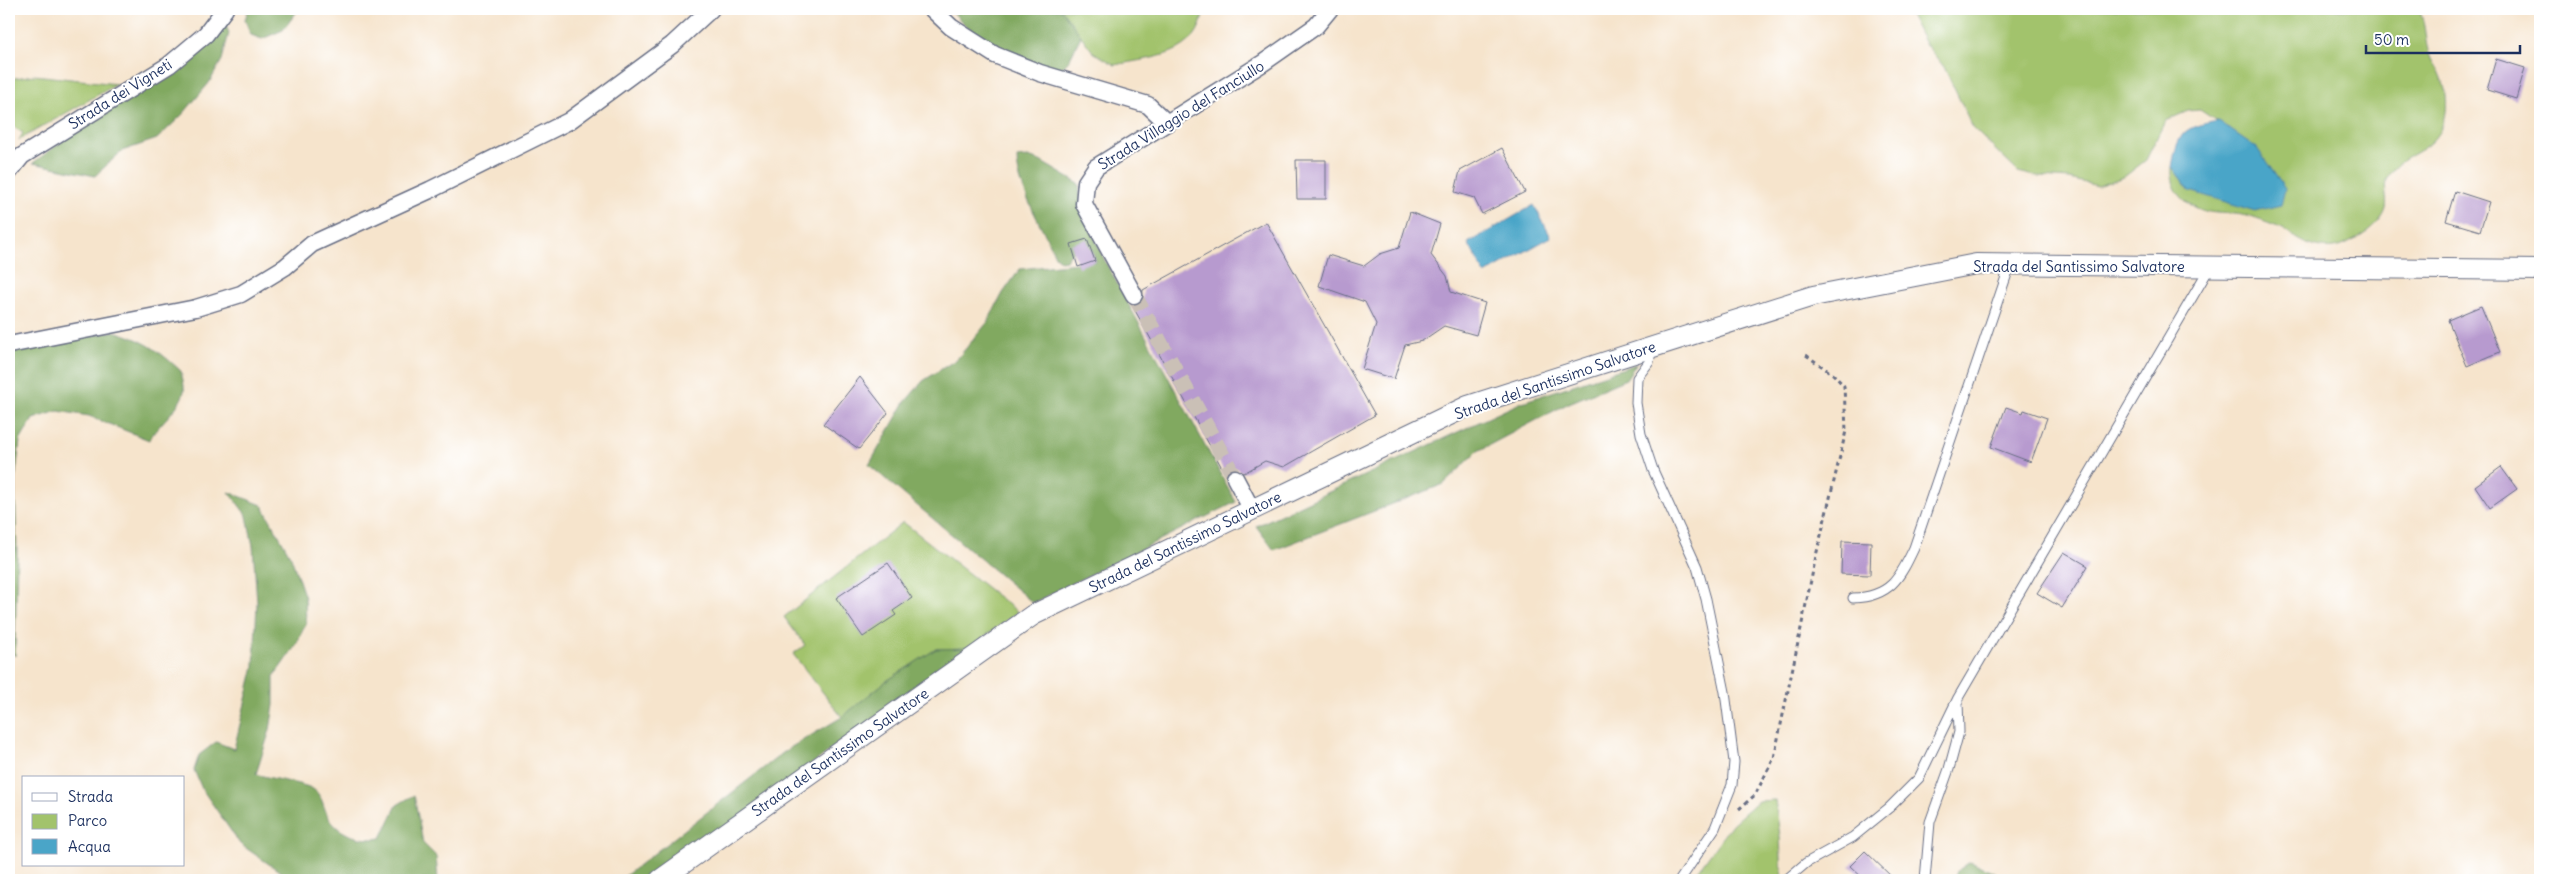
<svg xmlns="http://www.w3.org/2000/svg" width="2549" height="889" font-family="Delius,sans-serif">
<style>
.green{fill:#a2c36c;stroke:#5e7965}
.forest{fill:#81a960;stroke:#4e6c5f}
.water{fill:#4aa5c8;stroke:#326a93}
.building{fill:#b79acf}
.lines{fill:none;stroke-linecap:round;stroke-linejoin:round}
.minor-tunnel{stroke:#cac0b6;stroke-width:16;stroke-dasharray:16 8;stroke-linecap:butt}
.service-casing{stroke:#686e84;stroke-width:11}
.minor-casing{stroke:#686e84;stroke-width:19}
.tertiary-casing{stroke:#686e84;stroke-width:22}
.path{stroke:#686e84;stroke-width:3;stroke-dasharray:4 4;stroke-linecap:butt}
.service{stroke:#fff;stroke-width:9}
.minor{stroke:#fff;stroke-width:16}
.tertiary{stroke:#fff;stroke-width:20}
.labels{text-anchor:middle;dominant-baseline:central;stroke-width:4;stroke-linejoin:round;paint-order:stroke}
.street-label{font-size:15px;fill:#1b2f5e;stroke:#fff}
</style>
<rect width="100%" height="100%" fill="#fff"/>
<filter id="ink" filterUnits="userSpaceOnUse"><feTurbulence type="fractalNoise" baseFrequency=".02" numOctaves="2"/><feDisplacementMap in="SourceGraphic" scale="10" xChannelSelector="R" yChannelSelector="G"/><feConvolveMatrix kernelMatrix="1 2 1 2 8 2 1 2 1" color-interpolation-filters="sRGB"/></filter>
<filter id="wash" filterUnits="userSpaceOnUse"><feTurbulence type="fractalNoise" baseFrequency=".0096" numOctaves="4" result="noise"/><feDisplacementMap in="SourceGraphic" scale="20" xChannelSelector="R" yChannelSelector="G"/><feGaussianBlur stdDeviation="1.12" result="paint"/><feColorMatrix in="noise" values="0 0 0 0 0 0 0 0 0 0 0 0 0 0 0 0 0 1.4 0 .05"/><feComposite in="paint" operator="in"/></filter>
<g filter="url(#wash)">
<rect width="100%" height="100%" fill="#f6e4cc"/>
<path class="green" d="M1061,9h143c-5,48 -51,48 -89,56l-22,-13z
M1907,9h511c10,16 5,33 13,50 2,5 6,9 8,13 13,27 10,60 -17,77 -13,8 -28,14 -35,29 -4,8 1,20 -1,30 -5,18 -29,32 -45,38 -13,6 -32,0 -44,-7 -6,-4 -12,-10 -19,-12 -13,-5 -30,-12 -43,-13 -13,-1 -26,0 -38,-6 -17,-8 -27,-22 -25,-41l18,24 67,-43 -57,-38 -12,1 -23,10 -19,39 -22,17 -27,9 -27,-7 -31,-2 -21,-5 -45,-44 -29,-61 -20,-25z
M34,75l83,9 -98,56 4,-7 -14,-9v-45z
M903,522l115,90 -49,36 -33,1 -51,33 -43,35 -49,-63 12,-9 -21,-28z
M1775,800l5,36 2,44h-91l41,-56 26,-23z"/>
<path class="forest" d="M248,9h51l-16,21 -21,9 -11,-4 -6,-15z
M950,9h111l20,27 -13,26 -11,11 -51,-14 -42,-35z
M224,21l5,12 -7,27 -13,23 -26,31 -26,25 -35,12 -27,25 -62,-13z
M1028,157l12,4 39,23 2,22 23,53 132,243 -203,101 -164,-138 36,-63 18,-21 34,-22 30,-36 16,-30 17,-24 76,-8 -5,-13 -11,-7 -14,19 -5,1 -6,-5c-12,-30 -38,-67 -38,-98z
M114,331c32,10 43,18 67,40 1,6 4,15 3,20 -3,17 -27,34 -35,49l-60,-24 -31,-5 -25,8 -13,22 -5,40 2,73 -2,102 -6,-5v-298z
M1636,364l-10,15 -57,24 -91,48 -34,33 -170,66 -18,-24 266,-124z
M229,492l33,13 29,52 14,41 1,25 -10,22 -22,31v29l-4,25 -14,44c11,4 50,10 57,15 9,7 9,13 13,23 8,21 34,30 55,26l16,-33 17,-10 9,48 13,13 2,24h-146l-52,-36 -38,-55 -8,-19 5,-15 17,-13 18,7 20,-83 3,-64 -4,-56 -6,-30z
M969,648l-268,198 -43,34h-38l168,-131 54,-32 43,-35 51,-33z
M1970,862l25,10 6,8h-47l3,-9z"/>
<path class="water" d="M2218,121l39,27 28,41 -4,16 -26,6 -65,-20 -18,-24c6,-36 12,-40 46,-46z
M1534,205l17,32 -66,37 -17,-31z"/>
<g id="blocks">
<path class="building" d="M2496,59l29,9 -9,31 -29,-9z
M1502,148l23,44 -43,22 -8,-16 -19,-6 5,-21z
M1296,160h30v39h-29z
M2455,191l34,11 -9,29 -34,-10z
M1410,212l30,12 -9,31 16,21 4,16 34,11 -9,32 -32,-9 -22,15 -17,4 -11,34 -32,-10 14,-45 -11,-22 -46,-16 9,-31 36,11 16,-12 19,-6z
M1266,222l109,193 -91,52 -19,-6 -21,12 -9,-5 -5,1 -4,6 -94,-170 10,-4 1,-11z
M1087,239l8,22 -17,6 -7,-23z
M2481,306l19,46 -33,14 -19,-46z
M860,377l28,36 -29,36 -36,-25z
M2006,407l17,6 1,-3 23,8 -16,44 -40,-15z
M2501,467l16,22 -27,19 -15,-22z
M1842,541l29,1 -1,33 -29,-1z
M2064,552l24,14 -26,42 -25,-15z
M888,563l24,35 -19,13 3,4 -33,22 -27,-39z
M1865,851l30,29h-30l-15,-14z"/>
</g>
</g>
<g filter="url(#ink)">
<use href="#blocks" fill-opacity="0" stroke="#686e84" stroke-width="1"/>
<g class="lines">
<path class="minor-tunnel" d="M1134,295l101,183"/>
<g class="service-casing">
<path id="service" d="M1652,347l-3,15 -12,16 -1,25 5,31 12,36 44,97 9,32 19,93 9,70 -2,23 -17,43 -35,52
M1853,598c37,-1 47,-20 61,-50l96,-283
M1786,880l20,-17 47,-26 37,-30 29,-29 39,-80 252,-431
M1925,880l5,-58 19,-53 10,-37 -1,-31"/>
</g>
<g class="minor-casing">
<path id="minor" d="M932,9l19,18 44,28 45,18 108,32 19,18
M9,172l13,-16 147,-91 37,-31 19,-25
M1134,295l-50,-91 2,-22 10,-15 167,-104 53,-37 14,-17
M9,345l187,-37 45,-14 44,-27 27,-23 118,-54 139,-69 103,-76 39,-36
M1235,478l17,32"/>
</g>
<g class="tertiary-casing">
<path id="tertiary" d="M660,880l373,-265 435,-209 345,-110 163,-32 564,6"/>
</g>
<path class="path" d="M1739,809l16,-14 19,-37 42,-202 30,-125 -2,-45 -10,-11 -28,-20"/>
<use href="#service" class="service"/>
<use href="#minor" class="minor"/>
<use href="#tertiary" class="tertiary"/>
</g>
</g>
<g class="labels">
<g class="street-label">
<text transform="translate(120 94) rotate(-32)">Strada dei Vigneti</text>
<text transform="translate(1181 115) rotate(-32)">Strada Villaggio del Fanciullo</text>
<text x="2079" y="266">Strada del Santissimo Salvatore</text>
<text transform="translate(1555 380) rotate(-19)">Strada del Santissimo Salvatore</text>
<text transform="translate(1185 542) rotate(-26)">Strada del Santissimo Salvatore</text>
<text transform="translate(840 752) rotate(-35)">Strada del Santissimo Salvatore</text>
</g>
</g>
<rect width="2549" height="889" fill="none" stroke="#fff" stroke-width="30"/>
<rect x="22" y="776" width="162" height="90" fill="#ffffff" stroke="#a4acbf"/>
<rect x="32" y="793" width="25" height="8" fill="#ffffff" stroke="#a4acbf"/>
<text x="68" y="802" font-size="15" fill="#1b2f5e">Strada</text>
<rect x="32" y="814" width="25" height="15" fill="#a2c36c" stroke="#a4acbf"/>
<text x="68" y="826" font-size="15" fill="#1b2f5e">Parco</text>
<rect x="32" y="839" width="25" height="15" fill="#4aa5c8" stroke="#a4acbf"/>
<text x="68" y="852" font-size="15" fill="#1b2f5e">Acqua</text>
<path d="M2366 45v8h154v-8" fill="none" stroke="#1b2f5e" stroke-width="2.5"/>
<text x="2374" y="45" font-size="15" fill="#1b2f5e" stroke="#ffffff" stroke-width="4" paint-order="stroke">50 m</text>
</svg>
